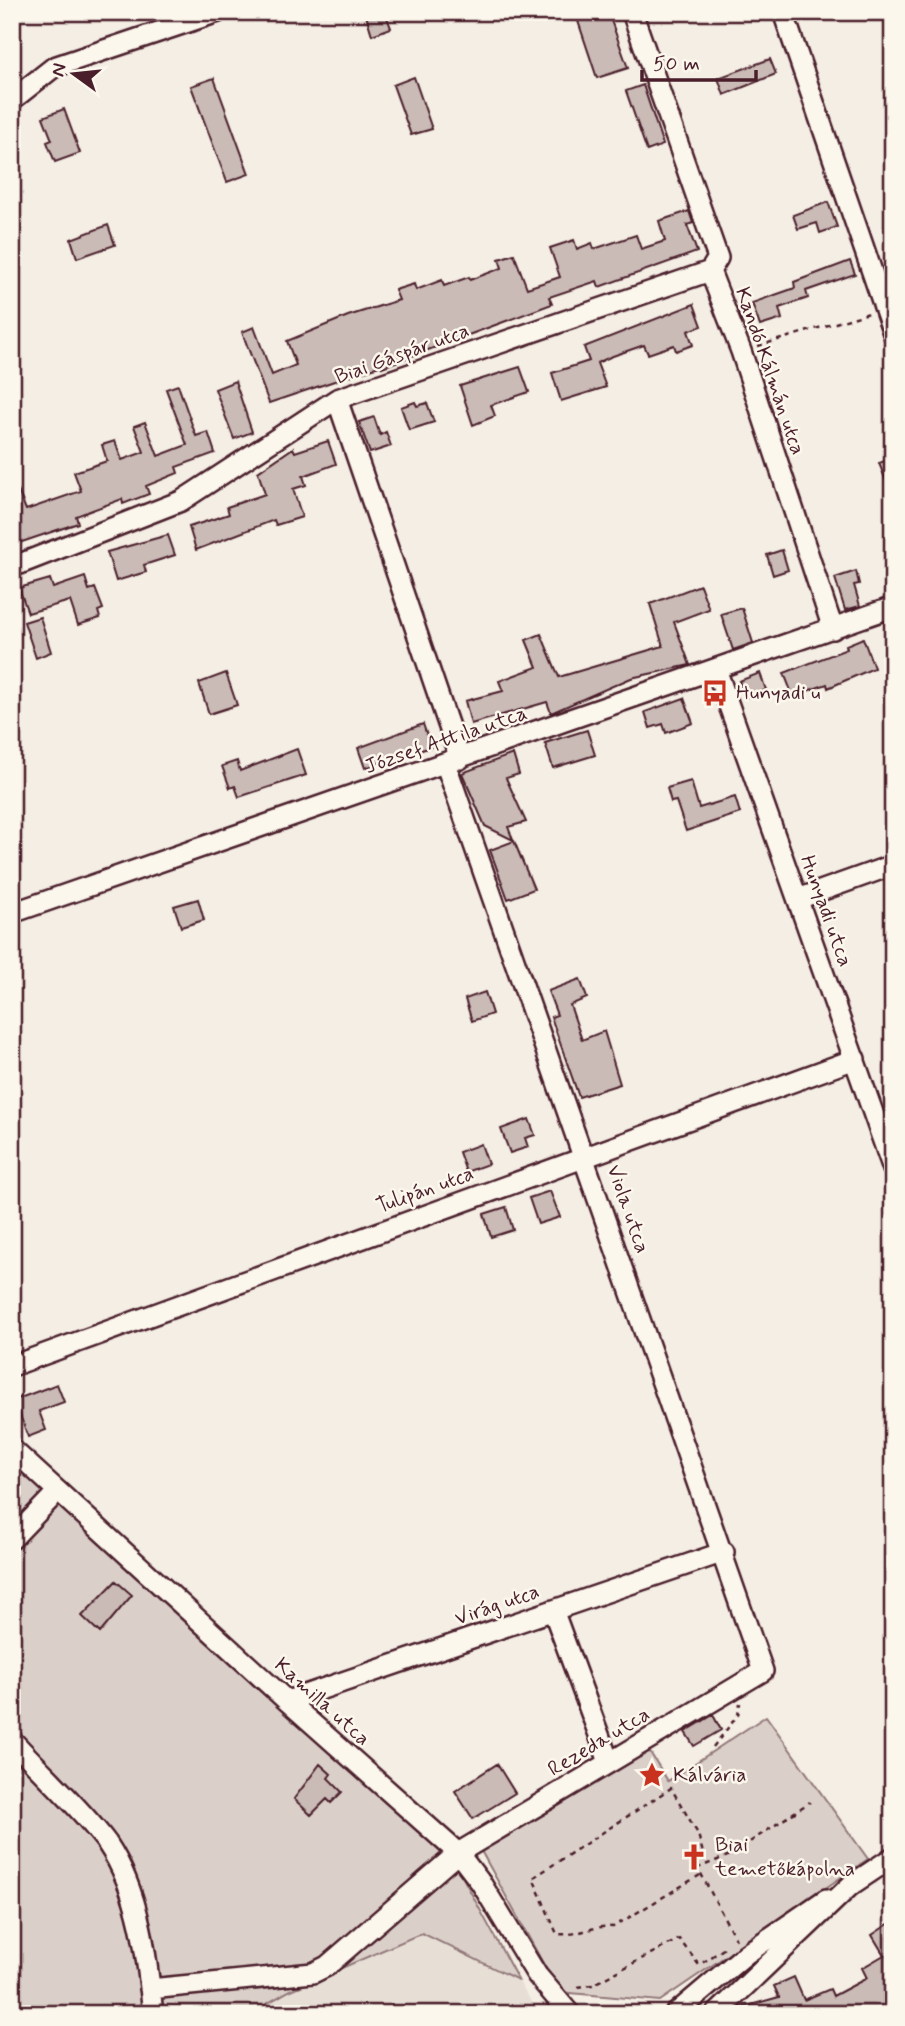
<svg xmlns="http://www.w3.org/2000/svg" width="905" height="2026" font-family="Mynerve,sans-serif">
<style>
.built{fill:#e7dfd6}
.green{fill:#dbd0c9;stroke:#92787a;stroke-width:2}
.building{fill:#cabbb6;stroke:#4a1f2b;stroke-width:2}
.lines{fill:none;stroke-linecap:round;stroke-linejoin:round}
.minor-casing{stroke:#4a1f2b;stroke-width:24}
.path{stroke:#4a1f2b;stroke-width:2.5;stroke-dasharray:5 5;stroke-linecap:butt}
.minor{stroke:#fbf7ec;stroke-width:19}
.labels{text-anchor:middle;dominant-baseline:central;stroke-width:5;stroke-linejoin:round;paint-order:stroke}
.street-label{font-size:21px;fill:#4a1f2b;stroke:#fbf7ec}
.poi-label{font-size:21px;fill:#4a1f2b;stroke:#fbf7ec;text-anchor:start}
</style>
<rect width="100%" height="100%" fill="#f4eee4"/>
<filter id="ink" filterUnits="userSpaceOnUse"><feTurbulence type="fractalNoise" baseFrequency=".0143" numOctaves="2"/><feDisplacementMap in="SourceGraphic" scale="14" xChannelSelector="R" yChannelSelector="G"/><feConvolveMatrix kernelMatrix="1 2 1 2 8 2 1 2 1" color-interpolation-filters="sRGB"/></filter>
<g filter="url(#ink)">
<path class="built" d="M422,1933l96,47 21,34h-290l40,-23z"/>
<path class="green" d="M12,1458l443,405 63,117 -96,-47 -133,58 -40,23h-237z
M766,1716l102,143 -208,142 -101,-9 -79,-143 168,-100 20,32z"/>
<path class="building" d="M365,12h20l6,16 -19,7z
M575,12h33l20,56 -31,10z
M770,59l6,15 -52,21 -6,-17z
M414,77l18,52 -21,6 -18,-50z
M214,78l35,96 -22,8 -36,-96z
M643,85l20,60 -16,6 -21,-60z
M64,109l16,44 -25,9 -8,-20 5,-2 -9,-23z
M828,202l9,25 -17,6 -3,-10 -19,6 -5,-14z
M689,211l4,12 -6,2 10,27 -98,35 -2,-6 -48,16 3,7 -170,63v-2l-113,38 -27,-71 12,-5 18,48 24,-10 -9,-24 61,-25 51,-16 -4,-10 19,-6 2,6 26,-10 2,6 25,-9 1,3 32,-12 -3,-9 15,-5 13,34 33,-11 -10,-29 24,-8 3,9 15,-6 2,6 42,-14 5,14 24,-8 -6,-20z
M108,225l7,20 -38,13 -6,-19z
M850,261l5,13 -49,17 2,7 -29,10 3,11 -22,7 -8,-23 43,-15 -1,-6z
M694,304l8,22 -14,5 5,14 -17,6 -2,-6 -26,9 -4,-9 -34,12 -13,6 9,24 -45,14 -9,-28 37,-12 -5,-14z
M520,367l9,25 -38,13 4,11 -22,9 -13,-39z
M235,381l17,51 -18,7 -19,-50z
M178,385l18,51 12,-4 7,21 -39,14 2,6 -32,13 3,8 -26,10 -1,-5 -46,17 2,7 -59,20 -7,-20v-47l14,34 55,-19 -7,-19 33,-11 -5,-16 13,-4 7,19 22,-8 -10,-26 11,-4 13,34 29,-11 -21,-56z
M415,402l2,4 10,-3 7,19 -25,8 -8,-23z
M374,417l6,18 6,-3 5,14 -21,7 -11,-31z
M328,441l8,23 -33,12 3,9 -13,4 9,28 -26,8 -2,-5 -78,30 -7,-23 40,-13 -2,-7 38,-13 -7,-22 35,-24 2,4z
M893,458v38h-1l-13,-33z
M168,535l7,20 -31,10 2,7 -30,9 -9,-29z
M782,550l6,20 -15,5 -6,-20z
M856,571l3,13 -5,1 6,21 -15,4 -10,-32z
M85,577l4,13 6,-2 8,21 -5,2 2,7 -22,7 -8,-24 -42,12 -9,-25 31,-9 3,9z
M700,585l9,24 -35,13 16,43 -59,13 -80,35 -4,-11 -76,22 -6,-23 38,-10 -4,-10 38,-14 -11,-27 15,-6 18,43 104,-31 -13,-42z
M742,608l11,35 -20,7 -12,-36z
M40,617l11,35 -15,6 -12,-36z
M863,638l11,30 -46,20 -1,-4 -34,12 -9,-23 63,-24 -1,-4z
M226,673l11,32 -28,9 -10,-31z
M760,673l6,17 -21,8 -6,-17z
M684,698l9,25 -27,10 -3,-9 -13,4 -5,-16z
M423,724l8,23 -66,21 -7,-20z
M587,730l8,25 -42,13 -8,-25z
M297,749l9,26 -67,22 -4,-11 -5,2 -8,-22 15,-5 3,10z
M513,754l6,20 -13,4 20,44 -18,5 5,13 -28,-14 -23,-53z
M691,781l8,27 36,-11 5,16 -54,18 -10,-30 -5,1 -4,-14z
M514,841l20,48 -26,10 -18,-49z
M198,899l6,21 -23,7 -7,-21z
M580,979l7,19 -17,7 12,35 22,-9 16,53 -41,13 -28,-80 6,-2 -9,-24z
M485,992l7,22 -20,7 -7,-22z
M529,1119l6,16 -10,3 3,9 -18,6 -9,-24z
M481,1144l7,20 -22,8 -7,-20z
M550,1191l10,26 -22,7 -9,-26z
M506,1207l7,23 -22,7 -7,-23z
M57,1384l7,18 -25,9 7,19 -18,7 -9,-25 -7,3v-14z
M116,1581l16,14 -32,38 -18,-17z
M713,1715l8,15 -27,16 -9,-14z
M320,1764l11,10 -3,4 14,14 -11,11 -4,-4 -16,16 -17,-16z
M497,1764l18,29 -42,26 -18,-28z
M893,1921v93h-159l6,-6 39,-11 -5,-11 20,-9 10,23 26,-11 3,7 34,-18 -5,-10 22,-13 -12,-20z"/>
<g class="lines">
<g class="minor-casing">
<path id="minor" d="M632,12l86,246 -8,13
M783,12l110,321
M12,100l42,-33 164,-55
M710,271l31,80 92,278
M337,399l123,360
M12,567l169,-66 156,-102 373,-128
M716,669l177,500
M798,899l95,-34
M12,913l881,-306
M12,1366l843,-307
M12,1449l275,252 171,152 23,30 56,92 33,39
M12,1539l46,-48
M553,1610l56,152
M287,1701l437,-149
M12,1740c29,32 70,69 95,103 33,49 40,114 46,171
M150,1989l163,-16 14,-7 131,-113 305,-182 -317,-906
M675,2014l71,-60 80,-55
M716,2014l135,-129 42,-28"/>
</g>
<path class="path" d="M758,346l111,-33
M713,1747l25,-32 2,-12
M700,1875l-87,52c-23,-2 -31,9 -56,7l-24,-56 138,-90 27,46 8,31
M736,1940l-38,-72 32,-13 80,-53
M578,1987l14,-2 87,-46 20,26 26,-17"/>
<use href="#minor" class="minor"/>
</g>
</g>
<defs>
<g id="bus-bare" transform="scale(2.1)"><path d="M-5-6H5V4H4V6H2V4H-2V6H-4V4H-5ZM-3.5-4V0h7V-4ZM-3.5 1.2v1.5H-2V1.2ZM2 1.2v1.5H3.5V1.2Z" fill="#c8321e" stroke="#fbf7ec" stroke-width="2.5" paint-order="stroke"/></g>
<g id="sight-bare" transform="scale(2.1)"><path d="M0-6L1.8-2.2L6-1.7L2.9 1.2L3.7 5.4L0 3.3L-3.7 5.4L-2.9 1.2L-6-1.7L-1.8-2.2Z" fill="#c8321e" stroke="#fbf7ec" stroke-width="2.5" paint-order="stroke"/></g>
<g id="church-bare" transform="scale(2.1)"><path d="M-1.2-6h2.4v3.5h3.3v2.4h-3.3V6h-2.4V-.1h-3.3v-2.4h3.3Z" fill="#c8321e" stroke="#fbf7ec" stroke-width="2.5" paint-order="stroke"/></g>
</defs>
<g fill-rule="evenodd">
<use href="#bus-bare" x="715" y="693"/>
<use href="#sight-bare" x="652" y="1775"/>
<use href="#church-bare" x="694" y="1857"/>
</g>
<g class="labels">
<g class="street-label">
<text transform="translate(402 354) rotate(-20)">Biai Gáspár utca</text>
<text transform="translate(770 371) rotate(71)">Kandó Kálmán utca</text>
<text transform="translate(446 740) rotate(-19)">József Attila utca</text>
<text transform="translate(826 911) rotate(70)">Hunyadi utca</text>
<text transform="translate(425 1190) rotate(-20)">Tulipán utca</text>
<text transform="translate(628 1209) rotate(71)">Viola utca</text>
<text transform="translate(497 1605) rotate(-19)">Virág utca</text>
<text transform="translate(322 1702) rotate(42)">Kamilla utca</text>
<text transform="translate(599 1742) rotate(-31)">Rezeda utca</text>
</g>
<g class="poi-label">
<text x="736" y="693">Hunyadi u</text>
<text x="673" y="1775">Kálvária</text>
<text x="715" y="1845">Biai<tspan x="715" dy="24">temetőkápolna</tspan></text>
</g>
</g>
<rect width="905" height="2026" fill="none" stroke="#fbf7ec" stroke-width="42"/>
<rect x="21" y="21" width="863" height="1984" fill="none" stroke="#4a1f2b" stroke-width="2.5" filter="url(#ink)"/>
<g transform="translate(74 74) rotate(285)" stroke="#fbf7ec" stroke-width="5" paint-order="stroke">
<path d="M0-5L12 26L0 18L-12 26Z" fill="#4a1f2b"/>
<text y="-10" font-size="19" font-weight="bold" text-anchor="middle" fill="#4a1f2b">N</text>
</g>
<path d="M642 70v10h114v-10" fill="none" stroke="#4a1f2b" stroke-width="3.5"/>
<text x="653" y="70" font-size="21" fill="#4a1f2b" stroke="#fbf7ec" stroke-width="5" paint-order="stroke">50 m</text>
</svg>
